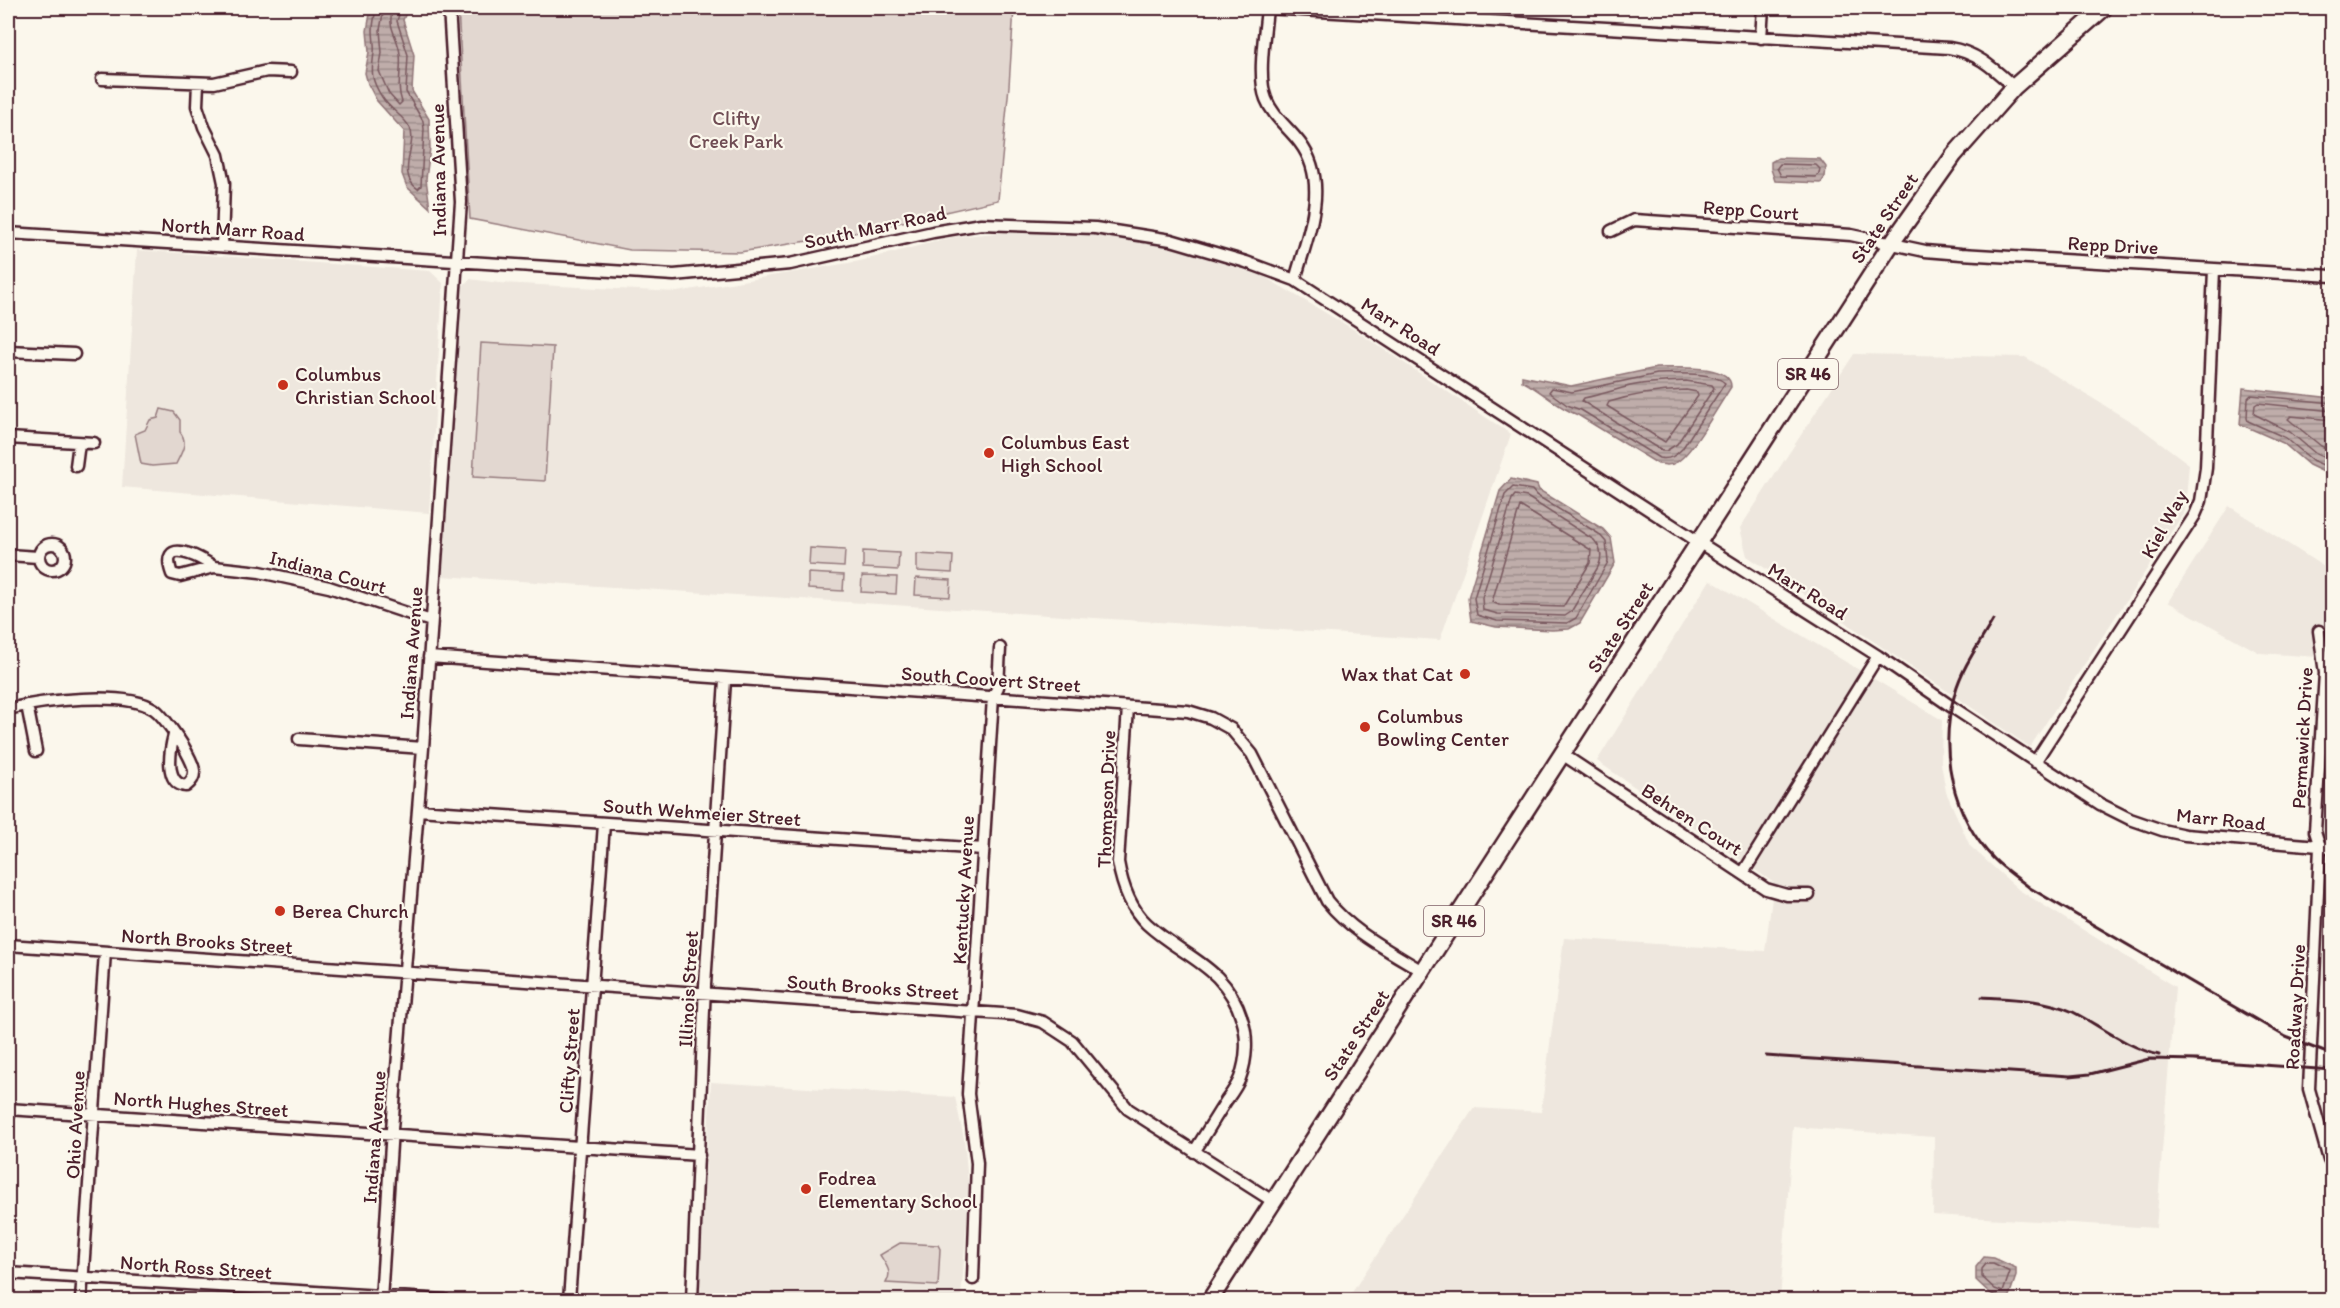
<svg xmlns="http://www.w3.org/2000/svg" width="2340" height="1308" font-family="Itim,sans-serif">
<style>
.built{fill:#eee7de}
.park{fill:#e2d7d0;stroke:#967b7e;stroke-width:1.5}
.water{fill:url(#water-rules);stroke:#907477;stroke-width:1.5}
.lines{fill:none;stroke-linecap:round;stroke-linejoin:round}
.shore{stroke:#79585e;stroke-width:1.5}
.minor-casing{stroke:#4a1f2b;stroke-width:15}
.highway-casing{stroke:#4a1f2b;stroke-width:20}
.minor{stroke:#fbf7ec;stroke-width:10}
.highway{stroke:#fbf7ec;stroke-width:15}
.rail{stroke:#4a1f2b;stroke-width:3}
.poi-dot{fill:#c8321e;stroke:#fbf7ec;stroke-width:2}
.labels{text-anchor:middle;dominant-baseline:central;stroke-width:4.5;stroke-linejoin:round;paint-order:stroke}
.shield{fill:#fbf7ec;stroke:#7f6065;stroke-width:1.5}
.shield-label{font-size:18px;font-weight:bold;fill:#4a1f2b}
.park-label{font-size:20px;fill:#704d54;stroke:#fbf7ec}
.street-label{font-size:20px;fill:#4a1f2b;stroke:#fbf7ec}
.poi-label{font-size:20px;fill:#4a1f2b;stroke:#fbf7ec;text-anchor:start}
</style>
<defs>
<pattern id="water-rules" width="6" height="5" patternUnits="userSpaceOnUse" patternTransform="scale(1.5)"><rect width="6" height="5" fill="#bfadaa"/><path d="M0 2.5h6" fill="none" stroke="#9d8c8b"/></pattern>
</defs>
<rect width="100%" height="100%" fill="#fbf7ec"/>
<filter id="ink" filterUnits="userSpaceOnUse"><feTurbulence type="fractalNoise" baseFrequency=".0167" numOctaves="2"/><feDisplacementMap in="SourceGraphic" scale="12" xChannelSelector="R" yChannelSelector="G"/><feConvolveMatrix kernelMatrix="1 2 1 2 8 2 1 2 1" color-interpolation-filters="sRGB"/></filter>
<g filter="url(#ink)">
<path class="built" d="M1007,232l74,1 93,15 89,28 90,53 158,105 -71,206 -999,-64 20,-289 9,-8 29,4 178,9 183,-31 93,-24z
M137,250l293,21 13,12 -14,230 -307,-26z
M1854,354l171,3 113,69 51,38 -4,47 -155,236 -283,-191 -7,-28z
M2229,506l103,66v86l-72,-5 -92,-51z
M1710,580l232,140 -1,43 5,29 24,54 49,44 156,97 -19,241 -223,-13 1,-78 -141,-10 -13,173h-433l127,-192 67,4 23,-174 201,13 9,-68 -177,-122z
M711,1082l244,15 9,42 5,53 -8,108h-263z"/>
<path class="park" d="M458,8h556l-5,78 -11,114 -153,35 -105,17 -110,-2 -160,-31z
M481,343l72,4 -8,134 -72,-4z
M161,409l13,3 6,8v12c9,11 1,21 -4,32l-24,2 -11,-2 -6,-30 10,-4 5,-10 8,-2z
M810,548l35,2 -1,17 -35,-2z
M863,551l36,2 -1,17 -35,-2z
M917,554l36,2 -1,17 -35,-2z
M808,573l36,2 -1,16 -35,-2z
M862,576l35,1 -1,17 -35,-2z
M916,578l35,2 -1,17 -35,-2z
M900,1243l38,2 2,4 -2,37 -52,-3c7,-11 0,-18 -6,-28z"/>
<path class="water" d="M371,8h37l-5,12 11,35 -2,36 17,28 1,29 -4,31 4,29 -23,-21 -5,-13 2,-43 -27,-30 -9,-17 -3,-11 4,-21 -2,-21z
M1778,158l42,1 6,8 -1,10 -4,6 -46,-2 -4,-12v-7z
M1656,368c18,0 76,-5 75,19 -12,18 -38,65 -54,75 -6,4 -12,3 -19,2l-80,-49c-23,-8 -35,-24 -56,-34v-5l49,10z
M2243,388l89,10v78l-23,-11 -26,-22 -43,-19z
M1511,479l26,6 2,5 64,39 8,9 4,25 -35,60 -11,6 -17,1 -56,-3 -25,-6 -3,-23 32,-107z
M1984,1257l10,1 22,10v8l-8,23c-14,1 -23,-11 -32,-19v-13z"/>
<g class="lines">
<path class="shore" d="M376,8c-1,7 -3,15 -3,22 0,8 2,16 1,23 -3,20 -3,27 8,44 7,12 22,19 28,31 8,17 -15,46 8,61l3,-3 3,-57 -1,-8 -17,-29 2,-37 -11,-34 4,-13
M384,8l-4,22 2,23 -3,18 10,23 10,11 3,-3c-6,-16 0,-32 -2,-48 -2,-19 -14,-26 -7,-46
M1780,164l36,1 4,4 -1,5 -3,3 -35,-1 -4,-8z
M1657,374c17,0 56,-3 68,9l-43,66c-7,7 -12,11 -23,9l-78,-48 -14,-5 -18,-13 3,-4 20,4z
M1686,381l26,4 2,3 -37,56 -11,7h-4l-80,-50 2,-3c16,-3 31,-8 46,-12 18,-4 37,-4 56,-5z
M1686,390l11,2 1,4 -33,46 -58,-36 2,-4c26,-8 50,-11 77,-12z
M2332,403l-81,-8 -3,3 -1,20 1,3 38,17 26,22 20,9
M2332,411l-74,-8 -3,2 -1,9 36,18 26,22 16,7
M2332,420l-41,-4 -3,3 33,27 11,5
M1513,487l19,3 4,5 63,39 7,8 2,20 -32,56 -9,5 -70,-2 -20,-6 -3,-17 31,-103z
M1515,495l12,2 67,43c7,8 9,17 4,27l-27,45 -6,4 -67,-2 -15,-4 -1,-12 30,-99z
M1520,506l71,44 -1,13 -27,44 -64,-2 -7,-3z
M1986,1264h7l17,8 -7,20 -8,-3 -13,-12v-8z"/>
<g class="minor-casing">
<path id="minor" d="M1267,8l682,40c28,4 45,21 65,39
M1267,8c-2,25 -10,68 -1,91 7,18 23,29 34,44 31,41 7,93 -5,137
M1761,38l2,-30
M102,79l112,4 53,-12 24,1
M198,83l-1,23 7,21 14,28 6,28 -2,63
M1611,231l23,-11 217,15 74,16 36,3 371,22
M8,233l666,42 116,-11 143,-32 48,-8 114,4 76,12 75,22 49,18 405,263 178,113 74,51 148,97 30,15 32,11 23,5 147,12
M8,351l66,3
M8,438l86,5
M76,466l3,-23
M39 557a13 13 0 1 1 26 0a13 13 0 1 1-26 0Z
M8,555l30,2
M214,567c-15,-11 -56,-31 -42,7l8,2 34,-9 46,5 69,15 102,34
M2319,631l6,42 -10,158 5,16 -11,242 20,71 3,5
M429,657l759,54 23,7 20,11 21,25 75,147c25,31 61,49 95,70
M27,705l9,46
M1128,707l-10,155c4,23 12,46 29,62 37,34 78,41 95,95 6,18 5,40 -2,59 -3,8 -9,16 -14,23 -11,17 -21,34 -32,51
M8,709c34,-8 116,-19 146,0 9,6 29,35 33,44 7,13 12,23 -1,33 -22,-2 -16,-36 -12,-51
M299,739l124,9
M1562,754l204,135 21,6h22
M2035,762l160,-247 6,-14 5,-33 8,-199
M418,810l565,39
M1743,873l135,-217
M8,945l1009,70 26,7 29,19 56,68 146,93
M8,1109l691,46
M8,1273l437,27
M973,1279l4,-116 -9,-69 25,-397 5,-10 2,-39
M81,1300l24,-348
M381,1300l11,-171 31,-381 38,-546 -12,-194
M569,1300l35,-476
M692,1300l13,-315 20,-305"/>
</g>
<g class="highway-casing">
<path id="highway" d="M1210,1300l681,-1056 63,-89 60,-68 90,-79"/>
</g>
<use href="#minor" class="minor"/>
<use href="#highway" class="highway"/>
<path class="rail" d="M1993,620c-13,23 -31,47 -38,73 -17,57 -3,123 39,166 11,11 24,19 36,29l256,149 46,18
M1982,997c30,2 63,2 91,15 29,15 53,35 86,43
M1766,1056l304,20 20,-2 59,-15 49,1
M2192,1060l140,10"/>
</g>
</g>
<g class="poi-dot">
<circle cx="283" cy="385" r="6"/>
<circle cx="989" cy="453" r="6"/>
<circle cx="1465" cy="674" r="6"/>
<circle cx="1365" cy="727" r="6"/>
<circle cx="280" cy="911" r="6"/>
<circle cx="806" cy="1189" r="6"/>
</g>
<g class="labels">
<g class="shield">
<rect x="1778" y="359" width="60" height="30" rx="4.5"/>
<rect x="1424" y="906" width="60" height="30" rx="4.5"/>
</g>
<g class="shield-label">
<text x="1808" y="374">SR 46</text>
<text x="1454" y="921">SR 46</text>
</g>
<g class="park-label">
<text x="736" y="118">Clifty<tspan x="736" dy="23">Creek Park</tspan></text>
</g>
<g class="street-label">
<text transform="translate(438 170) rotate(-91)">Indiana Avenue</text>
<text transform="translate(1751 210) rotate(4)">Repp Court</text>
<text transform="translate(1884 218) rotate(-56)">State Street</text>
<text transform="translate(875 227) rotate(-12)">South Marr Road</text>
<text transform="translate(233 229) rotate(4)">North Marr Road</text>
<text transform="translate(2113 245) rotate(3)">Repp Drive</text>
<text transform="translate(1401 326) rotate(33)">Marr Road</text>
<text transform="translate(2164 524) rotate(-61)">Kiel Way</text>
<text transform="translate(328 572) rotate(15)">Indiana Court</text>
<text transform="translate(1808 591) rotate(32)">Marr Road</text>
<text transform="translate(1620 627) rotate(-57)">State Street</text>
<text transform="translate(411 653) rotate(-86)">Indiana Avenue</text>
<text transform="translate(991 679) rotate(4)">South Coovert Street</text>
<text transform="translate(2302 738) rotate(-87)">Permawick Drive</text>
<text transform="translate(1106 799) rotate(-88)">Thompson Drive</text>
<text transform="translate(702 812) rotate(4)">South Wehmeier Street</text>
<text transform="translate(1692 819) rotate(33)">Behren Court</text>
<text transform="translate(2221 819) rotate(6)">Marr Road</text>
<text transform="translate(963 890) rotate(-87)">Kentucky Avenue</text>
<text transform="translate(207 941) rotate(4)">North Brooks Street</text>
<text transform="translate(873 987) rotate(4)">South Brooks Street</text>
<text transform="translate(688 989) rotate(-87)">Illinois Street</text>
<text transform="translate(2295 1007) rotate(-87)">Roadway Drive</text>
<text transform="translate(1356 1035) rotate(-57)">State Street</text>
<text transform="translate(569 1061) rotate(-86)">Clifty Street</text>
<text transform="translate(201 1104) rotate(4)">North Hughes Street</text>
<text transform="translate(75 1125) rotate(-87)">Ohio Avenue</text>
<text transform="translate(374 1137) rotate(-86)">Indiana Avenue</text>
<text transform="translate(196 1267) rotate(4)">North Ross Street</text>
</g>
<g class="poi-label">
<text x="295" y="374">Columbus<tspan x="295" dy="23">Christian School</tspan></text>
<text x="1001" y="442">Columbus East<tspan x="1001" dy="23">High School</tspan></text>
<text x="1453" y="674" text-anchor="end">Wax that Cat</text>
<text x="1377" y="716">Columbus<tspan x="1377" dy="23">Bowling Center</tspan></text>
<text x="292" y="911">Berea Church</text>
<text x="818" y="1178">Fodrea<tspan x="818" dy="23">Elementary School</tspan></text>
</g>
</g>
<rect width="2340" height="1308" fill="none" stroke="#fbf7ec" stroke-width="30"/>
<rect x="15" y="15" width="2310" height="1278" fill="none" stroke="#4a1f2b" stroke-width="2" filter="url(#ink)"/>
</svg>
